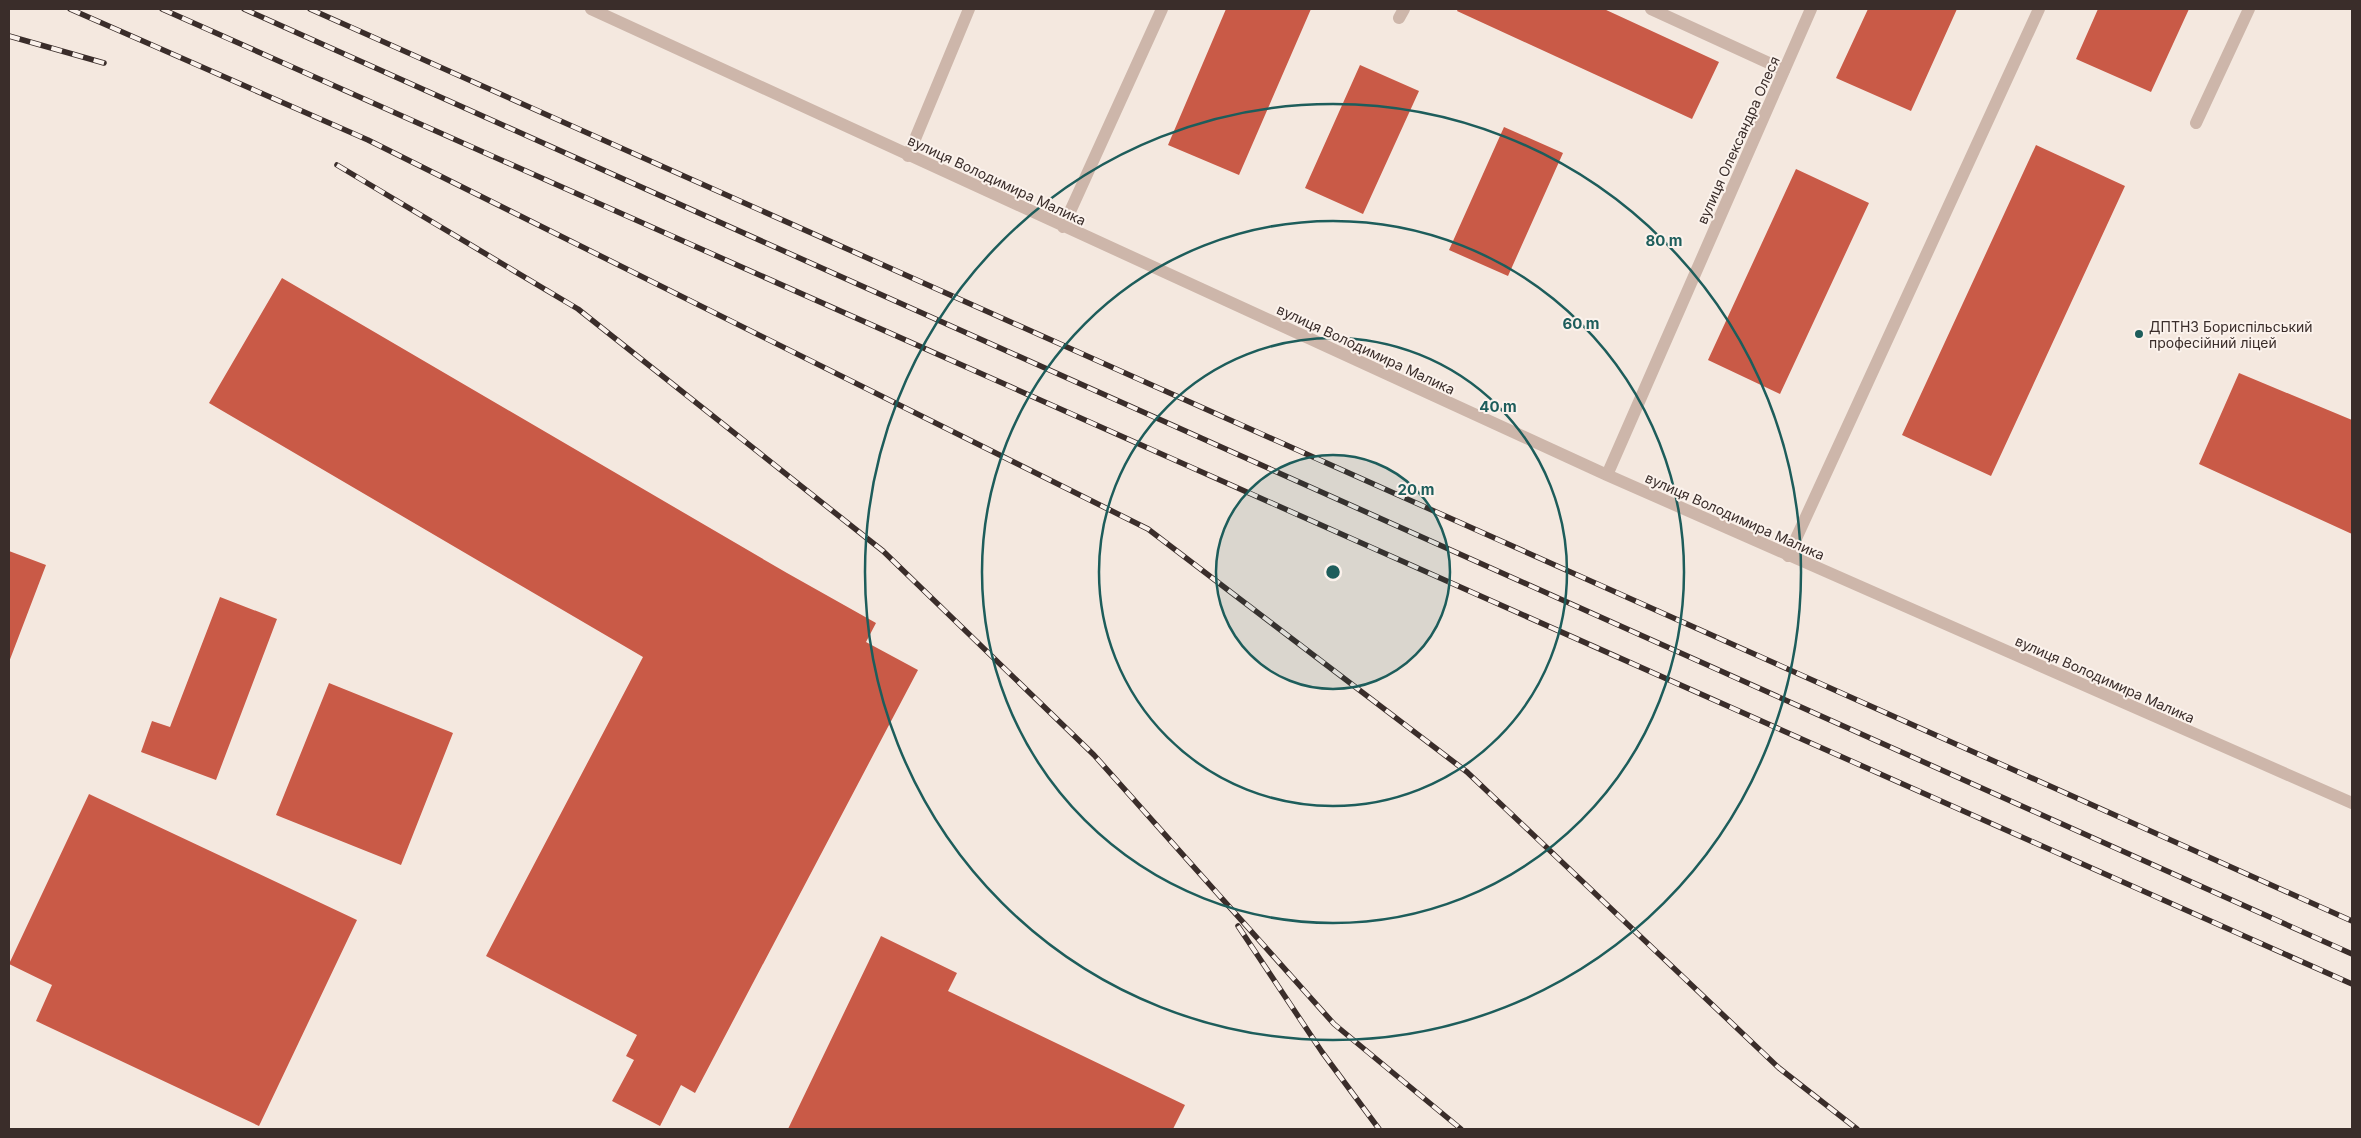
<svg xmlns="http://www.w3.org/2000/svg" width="2361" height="1138" font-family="Inter,sans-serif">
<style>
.building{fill:#c95a47}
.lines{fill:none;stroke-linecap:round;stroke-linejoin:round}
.lane{stroke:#cdb6aa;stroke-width:12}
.street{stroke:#cdb6aa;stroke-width:12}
.rail-casing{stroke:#3a2d2a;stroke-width:5.5}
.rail{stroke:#fbf2ec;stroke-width:4;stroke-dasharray:11;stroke-linecap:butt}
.ring{fill:none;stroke:#1d5d5b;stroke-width:2.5}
.poi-dot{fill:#1d5d5b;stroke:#fbf2ec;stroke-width:2}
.labels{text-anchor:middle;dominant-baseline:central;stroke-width:4;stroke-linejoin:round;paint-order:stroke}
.street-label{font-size:14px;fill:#3a2d2a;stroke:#fbf2ec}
.poi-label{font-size:14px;fill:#3a2d2a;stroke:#fbf2ec;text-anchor:start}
.centre{fill:#1d5d5b;stroke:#fbf2ec;stroke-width:2.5}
.ring-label{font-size:15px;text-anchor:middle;font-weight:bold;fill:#1d5d5b;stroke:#fbf2ec;stroke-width:4;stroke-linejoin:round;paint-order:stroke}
</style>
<rect width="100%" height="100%" fill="#f4e8df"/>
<path class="building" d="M1226,9h85l-72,166 -71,-30z
M1458,9h146l115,53 -27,57 -235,-108z
M1868,9h89l-46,102 -75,-33z
M2098,9h91l-38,83 -75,-33z
M1360,65l59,26 -56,123 -58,-26z
M1504,127l59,26 -55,123 -59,-26z
M2036,145l89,41 -134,290 -89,-41z
M1796,169l73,34 -89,191 -72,-34z
M282,278l505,295 89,50 -10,19 52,28 -223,423 -14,-8 -21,41 -48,-25 22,-41 -8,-4 11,-21 -151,-79 157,-299 -434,-254z
M2239,373l113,47v114l-153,-70z
M9,551l37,14 -37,97z
M220,597l57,22 -61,161 -75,-28 11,-31 18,6z
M329,683l124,50 -52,132 -125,-50z
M89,794l268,126 -98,206 -223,-105 16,-36 -43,-21z
M881,936l76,37 -9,18 237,114 -12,24h-385z"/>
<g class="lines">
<path class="lane" d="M1651,9l133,61
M1399,18l5,-9
M2196,123l53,-114
M908,156l61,-147
M1788,556l251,-547"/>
<path class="street" d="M591,9l1016,466 745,328
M1063,227l99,-218
M1607,475l204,-466"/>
<g class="rail-casing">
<path id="rail" d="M70,9l298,131 780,389 319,243 312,296 78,61
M162,9l2190,975
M244,9l2108,945
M310,9l2042,912
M9,36l95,27
M337,165l241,144 305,242 211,204 240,269 127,105
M1238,926l84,126 57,77"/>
</g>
<use href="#rail" class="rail"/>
</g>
<circle cx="1333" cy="572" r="117" fill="#1d5d5b" fill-opacity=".12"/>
<g class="ring">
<circle cx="1333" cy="572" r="117"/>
<circle cx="1333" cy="572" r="234"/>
<circle cx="1333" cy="572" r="351"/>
<circle cx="1333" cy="572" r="468"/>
</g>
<circle class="poi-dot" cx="2139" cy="334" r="5"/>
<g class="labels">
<g class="street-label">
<text transform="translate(1738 140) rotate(-66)">вулиця Олександра Олеся</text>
<text transform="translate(997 180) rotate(25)">вулиця Володимира Малика</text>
<text transform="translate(1366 349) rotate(25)">вулиця Володимира Малика</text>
<text transform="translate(1735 516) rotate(24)">вулиця Володимира Малика</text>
<text transform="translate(2105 679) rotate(24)">вулиця Володимира Малика</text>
</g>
<g class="poi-label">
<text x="2149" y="326">ДПТНЗ Бориспільський<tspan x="2149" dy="16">професійний ліцей</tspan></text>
</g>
</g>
<circle cx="1333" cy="572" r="8" class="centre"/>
<g class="ring-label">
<text x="1664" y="246">80 m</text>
<text x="1581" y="329">60 m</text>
<text x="1498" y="412">40 m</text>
<text x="1416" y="495">20 m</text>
</g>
<rect width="2361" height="1138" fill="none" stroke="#3a2d2a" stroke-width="20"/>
</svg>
